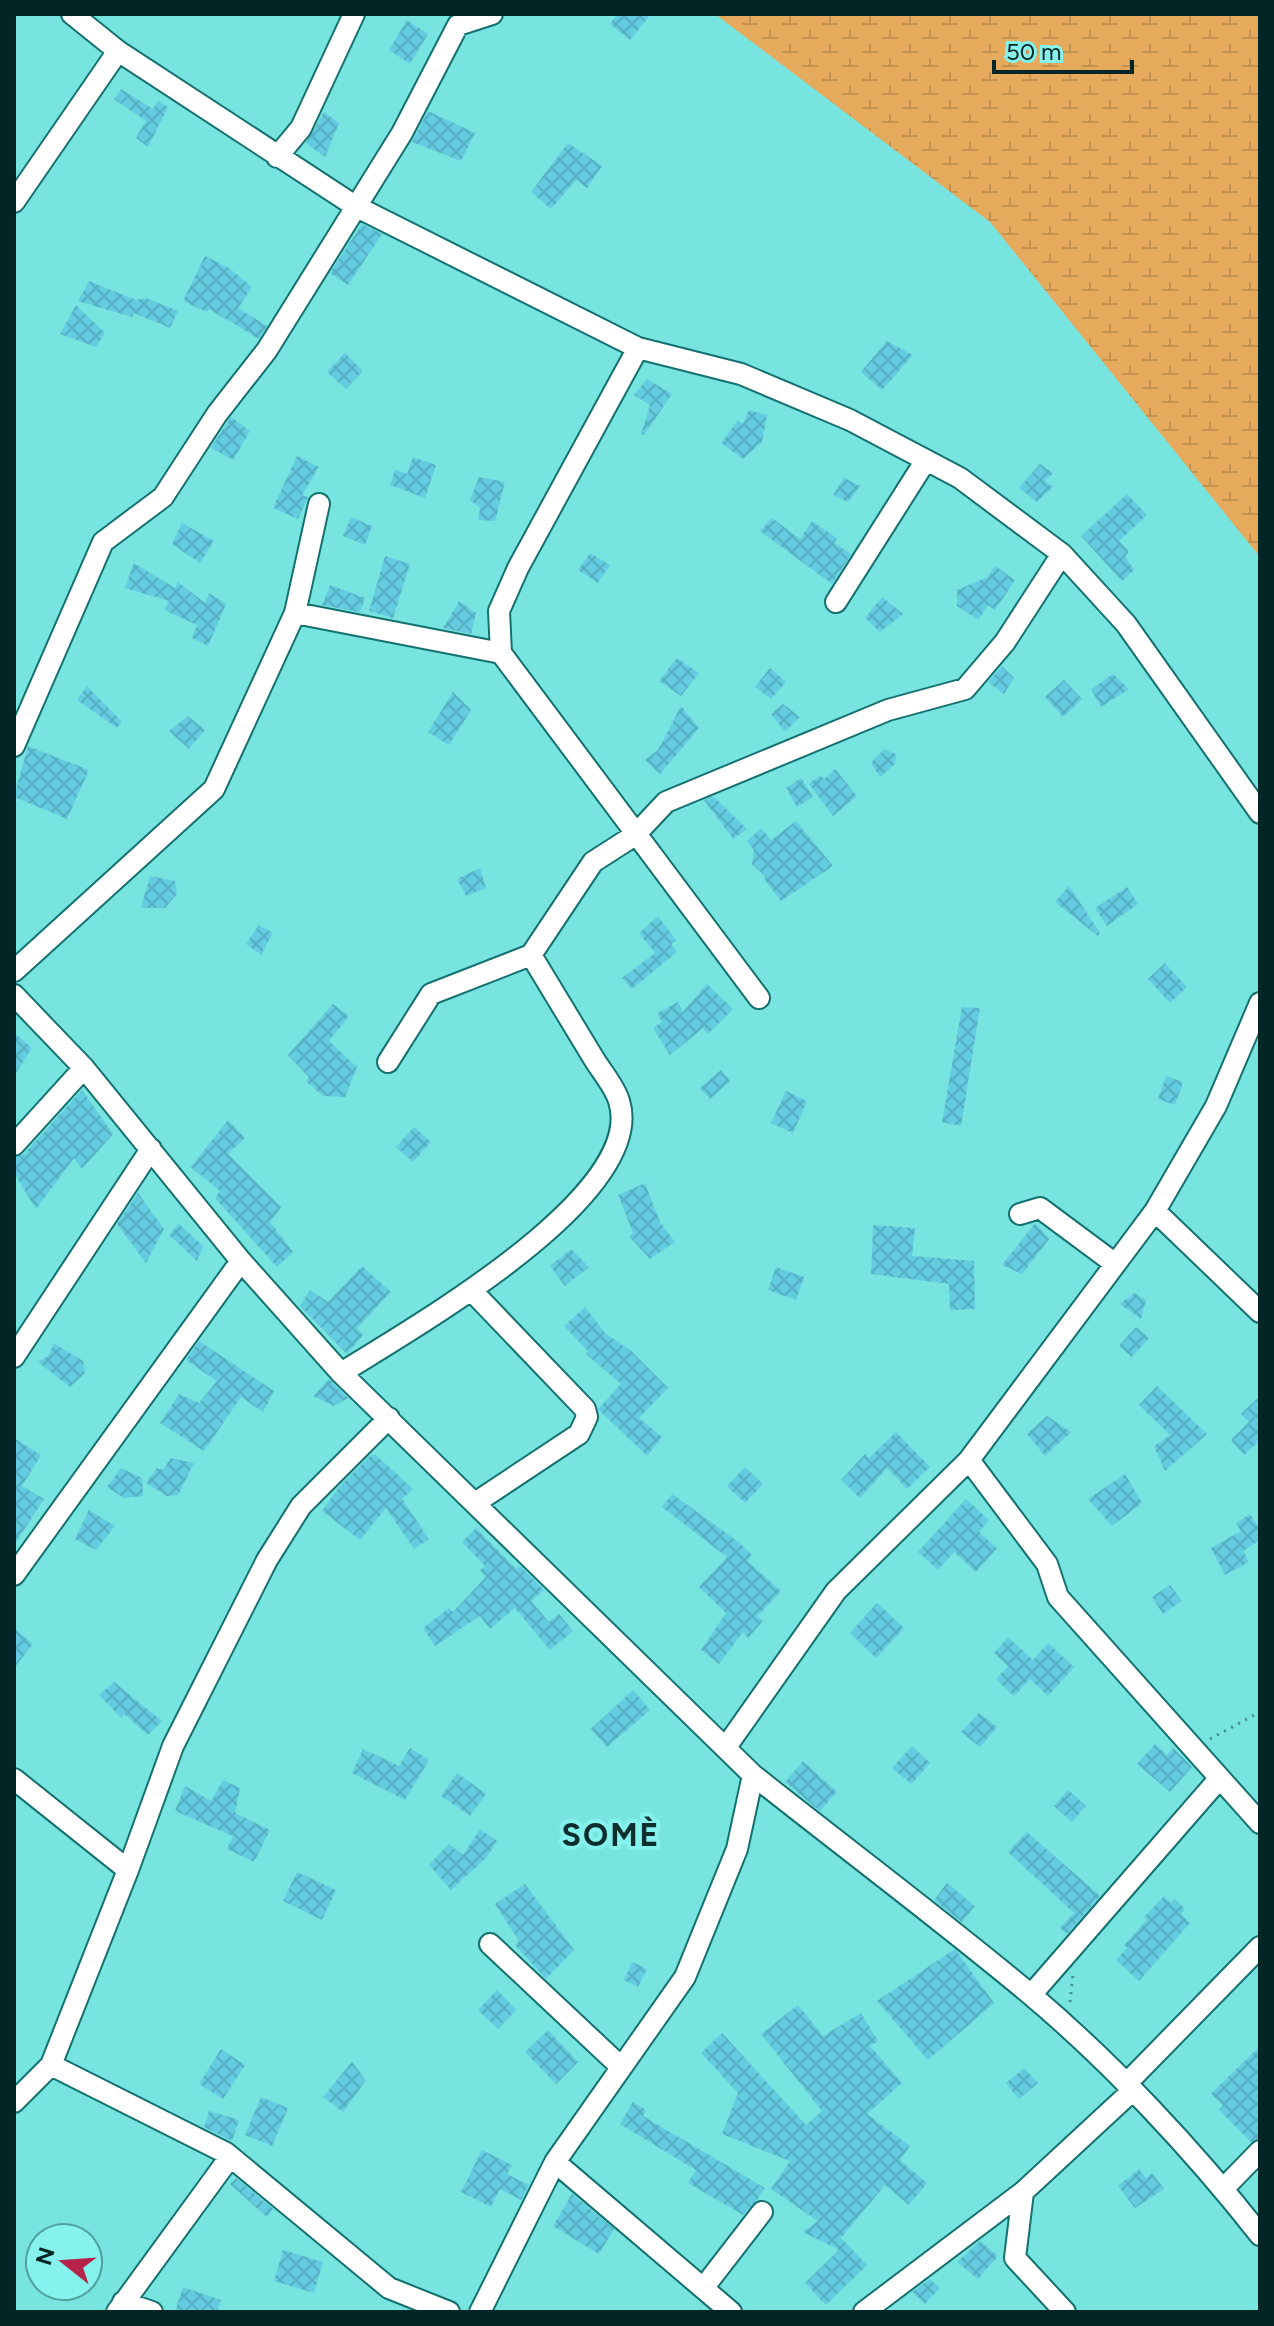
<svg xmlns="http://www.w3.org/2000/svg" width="1274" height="2326" font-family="Figtree,sans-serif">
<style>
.wetland{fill:url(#wetland-marsh)}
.building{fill:url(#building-cross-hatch)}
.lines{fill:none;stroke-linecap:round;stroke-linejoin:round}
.street-casing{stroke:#14716f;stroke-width:24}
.path{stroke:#418b88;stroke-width:3;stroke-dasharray:2 6;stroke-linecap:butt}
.street{stroke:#fff;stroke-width:20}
.labels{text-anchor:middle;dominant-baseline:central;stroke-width:8;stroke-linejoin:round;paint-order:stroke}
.district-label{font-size:32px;font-weight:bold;letter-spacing:2px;fill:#0c2f2e;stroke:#85f2ed}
</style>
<defs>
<pattern id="wetland-marsh" width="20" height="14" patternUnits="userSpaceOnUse" patternTransform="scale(2)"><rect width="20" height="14" fill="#e5aa5c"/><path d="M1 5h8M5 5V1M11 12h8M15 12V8" fill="none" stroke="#c39250"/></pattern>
<pattern id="building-cross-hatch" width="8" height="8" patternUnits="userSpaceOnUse" patternTransform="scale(2)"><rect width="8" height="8" fill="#64cce1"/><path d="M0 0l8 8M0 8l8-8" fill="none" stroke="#55afc1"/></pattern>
</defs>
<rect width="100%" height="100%" fill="#78e4e0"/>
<path class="wetland" d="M715,14h545v543l-270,-335z"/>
<path class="building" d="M618,14h33l-21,26 -20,-16z
M407,20l21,14 -18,30 -21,-14z
M121,89l32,20 5,-8 10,6 -20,40 -12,-9 10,-17 -32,-22z
M428,111l47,22 -14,28 -49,-19z
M324,112l15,11 -14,34 -19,-14z
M568,143l34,23 -15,22 -11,-8 -25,29 -20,-17z
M362,224l20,10 -34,51 -18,-12z
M205,256l24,12 23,19 -14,21 29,18 -8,13 -50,-30 -2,3 -24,-11z
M89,281l47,19 10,-2 32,13 -8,17 -36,-15 -2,4 -54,-16z
M76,305l29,28 -9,14 -36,-13z
M887,341l26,14 -31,35 -21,-18z
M345,353l18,18 -17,18 -19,-17z
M647,379l25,15 -28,41 -3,-1 9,-29 -16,-10z
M749,410l18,5 -5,27 -19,17 -22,-16 17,-23 5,4z
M231,417l19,14 -17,29 -22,-12z
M297,456l22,11 -17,28 6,2 -10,22 -25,-11z
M413,457l23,8 -11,33 -35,-13 5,-15 12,4z
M1040,464l13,9 -8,8 8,6 -16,15 -18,-14z
M479,477l26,5 -10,39 -17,-1 2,-12 -10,-8z
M844,478l16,8 -12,16 -15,-7z
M1127,494l20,21 -28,26 10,11 -4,4 9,14 -12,11 -41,-45z
M351,517l21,9 -7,19 -22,-9z
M772,518l28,21 12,-18 25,17 -3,5 17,11 -19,30 -72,-53z
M182,523l32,18 -14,22 -28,-19z
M590,553l20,12 -12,18 -20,-13z
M385,556l25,8 -17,54 -24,-7z
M134,563l41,25 3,-6 27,21 4,-10 17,11 -18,42 -16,-8 5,-13 -33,-15 5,-9 -44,-13z
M995,566l20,14 -20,30 -7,-5 -10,15 -21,-14v-16l31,-13z
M330,585l35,13 -5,14 -38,-7z
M882,597l21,17 -23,18 -15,-14z
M459,601l17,12 -5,21 -28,-6z
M677,658l22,15 -18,23 -22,-15z
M1002,666l12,12 -10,16 -16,-12z
M770,668l16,14 -15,17 -16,-12z
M1113,674l16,15 -28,18 -10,-18z
M1064,680l18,19 -19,18 -18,-20z
M87,686l35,36 -5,6 -40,-28z
M453,692l18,18 -22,35 -21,-13z
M783,704l17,13 -15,15 -14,-18z
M681,706l18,22 -39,46 -15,-14 13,-10z
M188,716l17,14 -16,19 -20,-18z
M28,746l61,24 -22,49 -53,-22z
M884,749l12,5 -1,10 -15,13 -9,-14z
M835,769l22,27 -24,20 -24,-32 11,-9 4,4z
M801,778l12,19 -16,10 -11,-19z
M713,796l34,33 -14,10 -29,-39z
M796,821l37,45 -52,35 -17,-22 2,-2 -14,-13 2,-14 -7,-9 14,-13 10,12z
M480,868l6,20 -20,8 -9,-17z
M150,876l25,5 2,13 -12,14h-24z
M1069,886l31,47 -2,3 -43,-34z
M1127,887l11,17 -31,22 -12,-18z
M658,916l18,24 -5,4 6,8 -45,37 -10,-11 33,-25 -16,-20z
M259,925l14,8 -12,22 -15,-11z
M1165,963l22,24 -17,16 -22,-24z
M707,984l26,25 -25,25 -5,-6 -33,27 -17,-27 9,-6 -5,-9 21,-11 5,10z
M333,1004l16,12 -20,25 28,26 -12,30 -22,-1 -17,-15 3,-4 -21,-22z
M962,1007l18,1 -19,118 -19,-4z
M14,1033l18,15 -18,28z
M721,1070l9,11 -20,18 -10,-11z
M1166,1076l17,6 -8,23 -17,-6z
M82,1090l31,44 -31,35 -8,-11 -38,51 -22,-36v-15l10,-4z
M786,1091l21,10 -14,32 -22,-10z
M228,1120l17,18 -17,16 53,53 -11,15 23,30 -16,15 -62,-69 5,-7 -29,-24z
M414,1127l17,15 -18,20 -17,-15z
M645,1183l15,39 15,20 -25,17 -21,-23 4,-3 -15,-38z
M138,1193l26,36 -18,34 -29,-39z
M1035,1223l14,16 -27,35 -20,-9z
M179,1224l24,22 -6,15 -28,-26z
M873,1225l42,3 -3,28 62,5 1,48 -25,1 -1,-26 -78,-10z
M571,1249l18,18 -24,19 -15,-20z
M362,1266l29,26 -34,36 6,7 -16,19 -47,-48 10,-16 18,12z
M776,1267l28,10 -8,23 -28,-10z
M1134,1293l12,7 -5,19 -21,-15z
M585,1307l20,26 26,18 37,37 -29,30 23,19 -15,19 -49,-47 23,-25 -35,-30 2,-3 -24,-25z
M1136,1327l13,11 -17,19 -13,-11z
M199,1341l75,50 -11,21 -22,-15 -37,54 -44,-28 19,-29 20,9 18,-22 -31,-21z
M54,1343l29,18 2,12 -15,14 -32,-25 10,-6z
M329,1379l19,19 -14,8 -21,-10z
M1157,1386l50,48 -42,37 -11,-25 16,-11 -31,-30z
M1260,1396v44l-16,15 -13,-15 18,-18 -8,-8z
M1047,1416l24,16 -26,24 -18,-22z
M896,1432l34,35 -23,22 -20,-21 -27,30 -19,-18 24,-26 4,4z
M14,1438l27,17 -19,31 22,13 -30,46z
M371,1455h5l37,34 -11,10 27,40 -15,10 -28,-41 -26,32 -38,-29 17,-24z
M170,1458l24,5 -16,32 -11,1 -21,-13 11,-15 7,2z
M745,1467l18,17 -18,19 -18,-17z
M121,1468l21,10 1,18 -19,2 -17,-11z
M1125,1474l17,29 -30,23 -24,-27z
M672,1494l68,49 12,12 -5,6 34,30 -23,25 5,5 -15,17 -5,-6 -24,32 -18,-14 25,-37 -27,-26 28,-30 -65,-50z
M966,1499l23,21 -10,12 18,16 -21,24 -22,-20 -16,18 -20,-18z
M89,1510l26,16 -19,24 -21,-11z
M1250,1514l10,15v11l-17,11 6,11 -24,13 -14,-27 30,-17 -5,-8z
M476,1528l40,41 4,-3 24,24 -13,11 18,21 10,-8 14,17 -23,19 -35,-42 -25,21 -10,-13 -45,30 -12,-18 26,-20 4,4 33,-35 -6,-7 5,-4 -23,-24z
M1170,1585l12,16 -19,13 -11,-17z
M877,1603l27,25 -28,30 -26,-25z
M14,1628l19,16 -19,24z
M1008,1637l25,23 15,-17 26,24 -26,29 -18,-17 -16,17 -18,-17 12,-13 -14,-13z
M114,1682l48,39 -14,14 -24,-21 -3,4 -22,-23z
M633,1690l17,20 -43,37 -16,-18z
M979,1713l18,14 -17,20 -19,-15z
M1155,1744l12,11 6,-7 19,19 -22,25 -33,-28z
M912,1746l18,17 -19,21 -19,-16z
M410,1748l19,12 -24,40 -53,-27 11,-24 36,17z
M803,1761l34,31 -17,19 -35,-29z
M457,1773l29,21 -16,22 -29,-20z
M223,1780l17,8 -5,25 35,17 -16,32 -27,-13 6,-13 -58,-25 10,-25 26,15z
M1068,1790l18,16 -14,16 -18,-16z
M480,1829l17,12 -10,16 -36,33 -22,-25 20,-21 14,11z
M1027,1832l73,64 -33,38 -7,-6 14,-15 -66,-61z
M297,1872l39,18 -14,30 -39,-19z
M947,1883l28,23 -13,16 -28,-22z
M525,1884l49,66 -28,29 -31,-34 4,-4 -24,-37z
M1164,1896l7,7 4,-4 10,10 -4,5 9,9 -51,58 -23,-21 11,-12 -3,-3 23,-25 -3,-3z
M955,1949l39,54 -66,57 -51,-59z
M632,1962l15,7 -9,18 -14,-7z
M497,1990l19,20 -18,19 -20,-19z
M798,2005l25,31 38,-23 17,28 -8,5 32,37 -35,31 43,32 -10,14 27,23 -18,22 -24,-20 -44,53 26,27 -41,40 -21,-22 34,-33 -36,-18 15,-11 -47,-32 19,-28 -68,-27 16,-41 -37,-40 21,-20 84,92 16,-14 -61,-77z
M548,2030l30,32 -22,22 -31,-32z
M1260,2046v92l-9,4 -32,-32 4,-5 -12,-11z
M221,2049l24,16 -22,34 -24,-15z
M352,2062l14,18 -23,32 -20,-15z
M1024,2068l14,15 -19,16 -13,-16z
M261,2097l27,11 -16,38 -27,-11z
M633,2102l13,8 -3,6 122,72 -8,12 -14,15 -55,-32 8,-13 -76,-46z
M209,2111l30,9 -7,21 -28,-14z
M482,2150l30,15 -5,9 22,11 -8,15 -21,-11 -9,18 -30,-15z
M1139,2169l7,9 6,-5 12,16 -29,19 -17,-22z
M236,2178l37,31 -6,8 -37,-33z
M572,2194l42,35 -15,25 -46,-28z
M980,2241l18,15 -20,23 -21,-17z
M283,2250l40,12 -9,31 -40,-12z
M930,2279l10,9 -15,16 -13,-12z
M183,2287l38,13 -4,12h-42z"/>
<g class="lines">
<g class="street-casing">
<path id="street" d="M72,14l46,37 237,155 283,142 103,26 109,46 110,58 102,76 64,70 134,189
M277,157l24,-29 53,-114
M14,202l104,-151
M638,348l-120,220 -19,43 2,42 258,345
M836,602l90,-142
M295,613l206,40
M14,746l89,-204 60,-45 54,-83 50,-64 135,-217 56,-108 34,-11
M14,971l200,-182 81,-176 24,-109
M14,995l70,73 157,193 100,112 412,402 -16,74 -52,128 -130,185 -75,150
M388,1062l43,-68 100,-39 62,-93 42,-27 31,-33 222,-92 77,-21 40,-47 57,-88
M14,1145l70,-77
M1155,1211l105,101
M1020,1214l20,-6 74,55
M472,1291l113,118 2,8 -8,17 -104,69
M14,1357l137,-208
M341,1373c68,-43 308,-178 278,-272 -4,-14 -17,-29 -25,-42 -21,-35 -42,-69 -63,-104
M969,1460l78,104 11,33 202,226
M14,1575l227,-314
M726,1747l110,-156 133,-131 186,-249 61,-105 44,-103
M753,1775c92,73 187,144 277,219 82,69 164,157 230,241
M14,1779l114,91
M490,1944l131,123
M1031,1995l188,-216
M51,2065l175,88 163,135 60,24
M1126,2084l134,-137
M14,2102l37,-37 77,-195 45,-124 94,-186 34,-54 88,-88
M555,2162l176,150
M1223,2189l37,-38
M1023,2192l-8,66 50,54
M704,2287l58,-75
M123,2302l29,10
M117,2312l113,-155
M864,2312l159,-120 108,-100"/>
</g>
<path class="path" d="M1210,1739l50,-27
M1070,2002l3,-27"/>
<use href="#street" class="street"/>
</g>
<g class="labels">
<g class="district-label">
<text x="611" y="1835">SOMÈ</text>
</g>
</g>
<rect width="1274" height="2326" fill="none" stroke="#022625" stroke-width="32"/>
<g transform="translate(64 2262) rotate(287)"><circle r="38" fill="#85f2ed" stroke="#51a09d" stroke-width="2"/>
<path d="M0-6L14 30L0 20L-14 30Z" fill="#b5234a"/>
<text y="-12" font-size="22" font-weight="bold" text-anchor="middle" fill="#022625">N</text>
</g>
<path d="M994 60v12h138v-12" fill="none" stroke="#022625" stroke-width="4"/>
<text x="1006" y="60" font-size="24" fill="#022625" stroke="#85f2ed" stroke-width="6" paint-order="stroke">50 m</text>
</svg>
